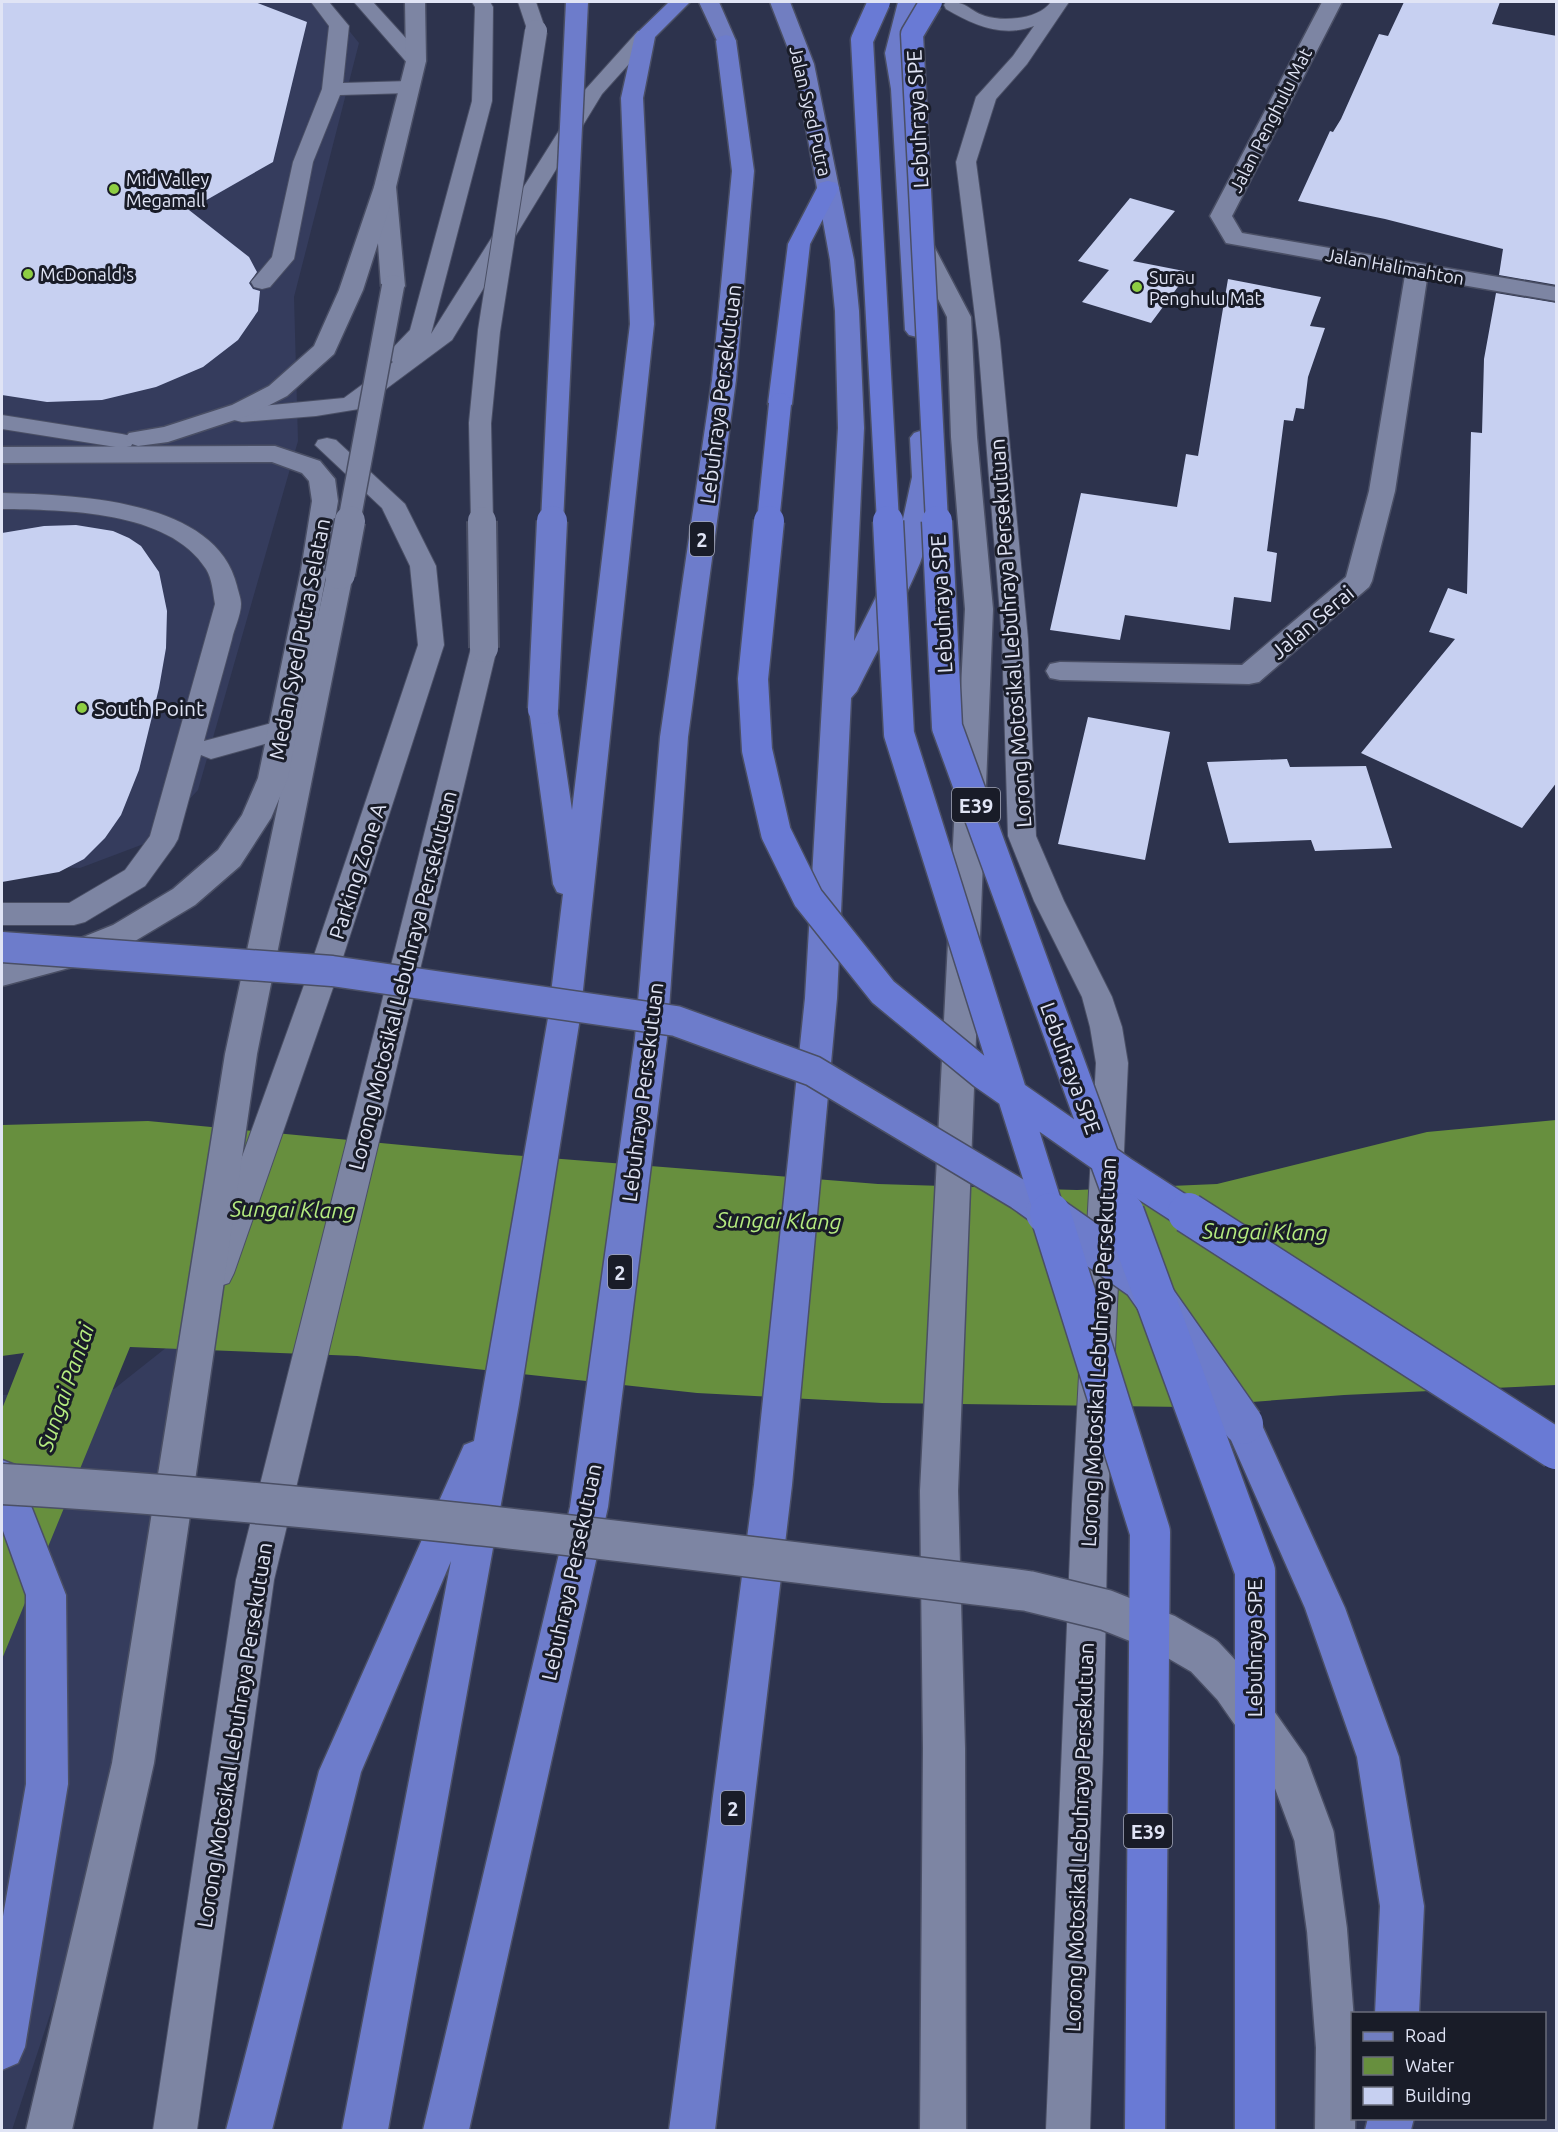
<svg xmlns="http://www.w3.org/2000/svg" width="1558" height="2132" font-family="Ubuntu,sans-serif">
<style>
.built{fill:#353c5d}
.water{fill:#678f3e}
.building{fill:#c7d0f1}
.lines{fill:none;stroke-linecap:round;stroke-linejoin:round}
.service-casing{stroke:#4a4f65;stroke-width:2}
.minor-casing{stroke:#4a4f65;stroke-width:3}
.tertiary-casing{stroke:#4a4f65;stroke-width:3}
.secondary-casing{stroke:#4a4f65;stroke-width:3}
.primary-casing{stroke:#4a4f65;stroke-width:3}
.trunk-casing{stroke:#4a4f65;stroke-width:3}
.motorway-casing{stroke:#4a4f65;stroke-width:3}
.service{fill:#7d85a3;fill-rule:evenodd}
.minor{fill:#7d85a3;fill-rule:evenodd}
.tertiary{fill:#7d85a3;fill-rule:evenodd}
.secondary{fill:#7d85a3;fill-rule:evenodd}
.primary{fill:#717ec1;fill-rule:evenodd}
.trunk{fill:#6d7ccb;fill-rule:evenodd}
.motorway{fill:#697ad5;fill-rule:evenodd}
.service-bridge-far1-casing{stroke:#4a4f65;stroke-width:24;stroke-linecap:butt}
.service-bridge-casing{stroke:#4a4f65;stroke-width:32;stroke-linecap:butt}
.minor-bridge-casing{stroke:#4a4f65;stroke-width:43;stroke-linecap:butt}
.tertiary-bridge-far1-casing{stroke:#4a4f65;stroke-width:25;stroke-linecap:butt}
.tertiary-bridge-casing{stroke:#4a4f65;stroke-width:33;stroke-linecap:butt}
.trunk-bridge-far2-casing{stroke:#4a4f65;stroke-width:25;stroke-linecap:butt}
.trunk-bridge-far1-casing{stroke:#4a4f65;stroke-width:33;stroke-linecap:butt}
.trunk-bridge-casing{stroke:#4a4f65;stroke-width:43;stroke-linecap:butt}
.motorway-bridge-far2-casing{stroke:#4a4f65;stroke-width:25;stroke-linecap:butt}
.motorway-bridge-far1-casing{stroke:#4a4f65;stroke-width:33;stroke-linecap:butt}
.motorway-bridge-casing{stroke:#4a4f65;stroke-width:43;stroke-linecap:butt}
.service-bridge-far1{stroke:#7d85a3;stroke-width:22}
.service-bridge{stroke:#7d85a3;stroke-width:28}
.minor-bridge{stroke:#7d85a3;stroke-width:40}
.tertiary-bridge-far1{stroke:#7d85a3;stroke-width:22}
.tertiary-bridge{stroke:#7d85a3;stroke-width:30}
.trunk-bridge-far2{stroke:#6d7ccb;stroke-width:22}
.trunk-bridge-far1{stroke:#6d7ccb;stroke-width:30}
.trunk-bridge{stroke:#6d7ccb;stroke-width:40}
.motorway-bridge-far2{stroke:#697ad5;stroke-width:22}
.motorway-bridge-far1{stroke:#697ad5;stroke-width:30}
.motorway-bridge{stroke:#697ad5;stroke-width:40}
.poi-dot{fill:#8ece43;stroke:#191c28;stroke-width:2}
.labels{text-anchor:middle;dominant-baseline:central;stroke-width:6;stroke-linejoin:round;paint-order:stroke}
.far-street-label{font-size:18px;fill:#e0e4f5;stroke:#191c28}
.far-poi-label{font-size:18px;fill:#e0e4f5;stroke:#191c28;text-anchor:start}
.shield{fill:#191c28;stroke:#a4a8b8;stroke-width:1.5}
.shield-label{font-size:20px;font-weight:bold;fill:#e0e4f5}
.street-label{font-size:21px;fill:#e0e4f5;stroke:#191c28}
.poi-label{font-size:21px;fill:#e0e4f5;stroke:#191c28;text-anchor:start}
.water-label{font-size:22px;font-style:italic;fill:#b5ec80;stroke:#191c28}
</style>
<rect width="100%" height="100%" fill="#2d334d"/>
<path class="built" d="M2,2h324l33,41 -65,254 4,144 -100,349 -49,52 -69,26 -78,-3z
M191,1328l-58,435 -121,367h-10v-735l112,-6z"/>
<path class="water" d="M1556,1120v265l-212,10 -159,12 -303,-4 -185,-10 -340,-37 -227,-9 -128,312v-250l22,-56 -22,3v-231l146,-4 349,33 381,30 199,6 140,-6 210,-52z"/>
<path class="building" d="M2,2h253l52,20 -34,140 -84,48 60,47 8,15 -8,11 4,6 7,2 -2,20 -20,29 -35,27 -47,20 -54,13 -55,2 -45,-7z
M1404,2h96l-8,22 65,12v249l-58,-10 4,-26 -118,-30 -87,-18 32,-70 3,1 8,-13 38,-85 9,2z
M1130,198l45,13 -42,50 56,11 -38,51 -69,-21 27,-32 -31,-9z
M1228,279l93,18 -11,29 15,2 -17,49 -4,32 -8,-1 -3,13 -9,-1 -17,131 10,2 -6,49 -37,-5 -4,33 -105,-15 -5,25 -70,-10 31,-137 96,14 9,-53 12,2z
M1496,293l61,10v479l-35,46 -161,-75 94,-114 -26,-7 19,-44 19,6 4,-162 11,1 2,-74z
M76,525l37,6 16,7 12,8 18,26 8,39 -1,37 -7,40 -20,82 -18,45 -16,23 -21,21 -25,13 -57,10v-349l42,-7z
M1088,717l82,15 -25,128 -87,-16z
M1287,759l3,8 76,-1 26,82 -77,3 -4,-11 -82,3 -22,-81z"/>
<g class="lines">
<g class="service-casing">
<path id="service" d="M311,2h18l20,24 -6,57 66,-2 7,2 3,4 -3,4 -7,2 -69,2 -27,67 -19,97 -24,28 -8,2 -8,-2 -3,-5 21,-25 21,-95 29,-73 7,-63z
M354,2h19l50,55 3,4 -3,4h-14z
M472,2h18l3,5 -1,94 -61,233 153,-243 54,-60h14l3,4 -53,59 -150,246 -93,69 -43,7 -74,6 -8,-2 -4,-5 4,-5 8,-2 102,-10 49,-36 -8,-6 25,-26 62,-229 3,-94z
M518,2h18l10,29 -3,4h-14z
M946,2c24,0 21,8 39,14 19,6 54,3 66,-14h18l-42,62 -31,35 -20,63 24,179 28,298 8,197 28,65 48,96 10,30 6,36 -20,441 -5,249 -13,377h-44l26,-626 24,-441 -6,-36 -8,-30 -48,-96 -26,-65 -6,-197 -24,-298 -22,-179 20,-65 37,-41 21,-30c-31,12 -61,-1 -88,-17l-2,-4z
M2,415l120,19 9,2 3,5 -3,5 -9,2 -120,-19z
M327,438l9,2 69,64 31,62 8,79 -110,340 -100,288 -5,10 -12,4 -12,-4 -5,-10 104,-288 114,-340 -8,-79 -28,-58 -67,-63 3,-5z
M2,493c71,2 214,5 235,93 1,5 4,12 4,18 0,11 -7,25 -9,35 -9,34 -19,68 -28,102l79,-21 10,2 4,7 -4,7 -82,23 -10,-4 -23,84 -4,7 -29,40 -60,36 -11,3h-72v-22h67l56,-33 25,-34 65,-232c-2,-11 -3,-26 -9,-35 -37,-59 -143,-59 -204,-60z
M484,639l9,3 4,6 -223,932 -77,550h-44l83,-550 235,-932 4,-6z"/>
</g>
<g class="minor-casing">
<path id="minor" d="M1322,2h20l-110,214 10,17 314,54v14l-129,-22 -32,212 -23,90 -3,6 -110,95 -10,2 -189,-4 -10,-2 -4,-7 4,-7 10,-2 182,3 104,-88 23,-86 36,-216 -179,-32 -16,-27z
M915,224l8,2 3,5 45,86 6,120 16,172 -35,882 7,257 1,382h-46l3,-382 -3,-257 45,-882 -14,-172 -4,-120 -43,-86 3,-5z"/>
</g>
<g class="tertiary-casing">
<path id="tertiary" d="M405,2h20l1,59 -30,126 9,99 -4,5 -8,2 -8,-2 -4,-5 -7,-99 32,-126z
M340,565l10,3 3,6 -96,480 -103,709 -82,367h-46l86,-367 113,-709 102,-480 3,-6z"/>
</g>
<g class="secondary-casing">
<path id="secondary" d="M385,180l8,2 3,5 -33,103 -29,64 -47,42 -37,19 -82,27 -30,4 -9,-3 -4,-5 4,-5 35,-6 68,-22 37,-19 45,-40 25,-56 35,-103 3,-5z
M275,446l45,15 15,18 3,22 -11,69 -39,208 -17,40 -31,48 -45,39 -60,36 -66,27 -67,18v-24l49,-12 62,-25 60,-36 45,-39 24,-35 16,-37 43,-208 11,-69 -3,-20 -7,-8 -30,-11 -270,1v-16z"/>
</g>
<g class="primary-casing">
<path id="primary" d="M699,2h20l17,39 -3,4h-14z
M770,2h20l24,62 25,124 -3,5 -8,2 -8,-2 -3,-5 -23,-124z"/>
</g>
<g class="trunk-casing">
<path id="trunk" d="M669,2h21l-35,35 -12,61 11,226 -74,694 -61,386 -131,726h-46l109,-569 -90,211 -89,358h-46l93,-359 145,-326 10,-4 74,-423 15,-124 -6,-2 -4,-8 -24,-175 4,-7 10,-3 10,3 4,7 15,101 58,-486 -9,-226 14,-63z
M898,2h20l-13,51 6,36 18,241 -4,5 -8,2 -8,-2 -4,-5 -14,-241 -6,-36z
M726,35l7,2 3,4 18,130 -18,209 -48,357 -21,301 -59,469 -139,623h-46l147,-623 65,-469 25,-301 52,-357 20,-209 -16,-130 3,-4z
M828,181l8,2 3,5 15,72 5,51 5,117 -10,213 40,-80 18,-84 -2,-39 4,-5 9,-3 9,3c14,19 -3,107 -12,130 -18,43 -42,86 -63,128l-6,7 -14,300 -45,487 -77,645h-46l85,-645 51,-487 33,-570 -3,-117 -5,-51 -13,-72 3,-5z
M1243,1407l13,5 89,196 54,149 25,149 -5,108h-44l5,-108 -23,-149 -52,-149 -81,-184 6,-12z
M2,1460l13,5 51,130 2,189 -43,263 -7,16 -16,7v-148l24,-138v-189l-24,-67z
M1368,2118h46l-3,12h-46z"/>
</g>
<g class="motorway-casing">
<path id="motorway" d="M828,181l8,2 3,5 -29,56 -18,160 -3,5 -9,2 -9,-2 -3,-5 20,-160 29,-56 3,-5z"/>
</g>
<use href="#service" class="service"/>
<use href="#minor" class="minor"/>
<use href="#tertiary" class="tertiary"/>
<use href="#secondary" class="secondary"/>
<use href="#primary" class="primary"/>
<use href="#trunk" class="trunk"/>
<use href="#motorway" class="motorway"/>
<g class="service-bridge-far1-casing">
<path id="service-bridge-far1" d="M482,522l-2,-99 9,-92 47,-300"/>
</g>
<g class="service-bridge-casing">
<path id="service-bridge" d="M482,521l2,127"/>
</g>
<g class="minor-bridge-casing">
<path id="minor-bridge" d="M2,1484c344,20 684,65 1026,107l78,19 60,24 38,22 29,31 55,79 26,70 13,94 9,117 -1,83"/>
</g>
<g class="tertiary-bridge-far1-casing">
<path id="tertiary-bridge-far1" d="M349,522l44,-236"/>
</g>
<g class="tertiary-bridge-casing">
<path id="tertiary-bridge" d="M340,574l10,-53"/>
</g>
<g class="trunk-bridge-far2-casing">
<path id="trunk-bridge-far2" d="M552,522l25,-520"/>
</g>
<g class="trunk-bridge-far1-casing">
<path id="trunk-bridge-far1" d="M543,709l9,-188
M2,947l330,24 344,50 137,50 207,124 28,20"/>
</g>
<g class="trunk-bridge-casing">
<path id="trunk-bridge" d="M1046,1213l96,67 101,144"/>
</g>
<g class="motorway-bridge-far2-casing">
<path id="motorway-bridge-far2" d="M879,2l-17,38 26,482
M931,2l-19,32 25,488
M768,522l12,-118"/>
</g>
<g class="motorway-bridge-far1-casing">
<path id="motorway-bridge-far1" d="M769,521l-16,158 4,71 19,83 32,65 75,94 100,82 139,97 68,44
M888,521l11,213 151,481
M937,521l10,206 178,488"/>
</g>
<g class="motorway-bridge-casing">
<path id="motorway-bridge" d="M1050,1213l100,319 -5,598
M1124,1213l131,358v559
M1188,1213l368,236"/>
</g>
<use href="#service-bridge-far1" class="service-bridge-far1"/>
<use href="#service-bridge" class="service-bridge"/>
<use href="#minor-bridge" class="minor-bridge"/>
<use href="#tertiary-bridge-far1" class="tertiary-bridge-far1"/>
<use href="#tertiary-bridge" class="tertiary-bridge"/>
<use href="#trunk-bridge-far2" class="trunk-bridge-far2"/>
<use href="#trunk-bridge-far1" class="trunk-bridge-far1"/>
<use href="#trunk-bridge" class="trunk-bridge"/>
<use href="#motorway-bridge-far2" class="motorway-bridge-far2"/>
<use href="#motorway-bridge-far1" class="motorway-bridge-far1"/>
<use href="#motorway-bridge" class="motorway-bridge"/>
</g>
<g class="poi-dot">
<circle cx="114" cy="189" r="6"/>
<circle cx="28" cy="274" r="6"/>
<circle cx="1137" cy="287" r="6"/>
<circle cx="82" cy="708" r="6"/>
</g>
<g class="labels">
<g class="far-street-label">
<text transform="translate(811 111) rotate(77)">Jalan Syed Putra</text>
<text transform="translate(1270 120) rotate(-63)">Jalan Penghulu Mat</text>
<text transform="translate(1395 266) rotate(10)">Jalan Halimahton</text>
</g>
<g class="far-poi-label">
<text x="126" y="179">Mid Valley<tspan x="126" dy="21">Megamall</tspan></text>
<text x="40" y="274">McDonald's</text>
<text x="1149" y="277">Surau<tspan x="1149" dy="21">Penghulu Mat</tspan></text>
</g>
<g class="shield">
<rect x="690" y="522" width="24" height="34" rx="4.5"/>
<rect x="952" y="788" width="48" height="34" rx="4.5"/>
<rect x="608" y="1255" width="24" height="34" rx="4.5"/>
<rect x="721" y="1791" width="24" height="34" rx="4.5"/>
<rect x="1124" y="1814" width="48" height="34" rx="4.5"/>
</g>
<g class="shield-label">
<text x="702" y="539">2</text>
<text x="976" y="805">E39</text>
<text x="620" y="1272">2</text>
<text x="733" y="1808">2</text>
<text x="1148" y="1831">E39</text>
</g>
<g class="street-label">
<text transform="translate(917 119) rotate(-93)">Lebuhraya SPE</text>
<text transform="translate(720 394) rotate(-83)">Lebuhraya Persekutuan</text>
<text transform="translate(941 604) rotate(-93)">Lebuhraya SPE</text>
<text transform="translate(1312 622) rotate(-40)">Jalan Serai</text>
<text transform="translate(1010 633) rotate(-94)">Lorong Motosikal Lebuhraya Persekutuan</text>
<text transform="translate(299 639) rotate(-79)">Medan Syed Putra Selatan</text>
<text transform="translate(357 871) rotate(-72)">Parking Zone A</text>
<text transform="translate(402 980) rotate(-76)">Lorong Motosikal Lebuhraya Persekutuan</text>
<text transform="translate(1071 1068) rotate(70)">Lebuhraya SPE</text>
<text transform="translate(642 1092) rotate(-83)">Lebuhraya Persekutuan</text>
<text transform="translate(1098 1352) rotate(-87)">Lorong Motosikal Lebuhraya Persekutuan</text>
<text transform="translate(571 1572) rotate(-78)">Lebuhraya Persekutuan</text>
<text transform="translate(1254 1648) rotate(-90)">Lebuhraya SPE</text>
<text transform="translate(234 1735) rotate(-81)">Lorong Motosikal Lebuhraya Persekutuan</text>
<text transform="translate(1079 1837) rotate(-88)">Lorong Motosikal Lebuhraya Persekutuan</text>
</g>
<g class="poi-label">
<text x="94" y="708">South Point</text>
</g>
<g class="water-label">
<text transform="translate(293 1209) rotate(1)">Sungai Klang</text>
<text transform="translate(779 1220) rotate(1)">Sungai Klang</text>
<text transform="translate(1265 1231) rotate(1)">Sungai Klang</text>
<text transform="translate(65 1387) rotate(-71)">Sungai Pantai</text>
</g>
</g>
<rect width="1558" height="2132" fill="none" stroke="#e0e4f5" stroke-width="6"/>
<rect x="1351" y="2012" width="195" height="108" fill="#191c28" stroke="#696c7a" stroke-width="1.5"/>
<rect x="1363" y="2032" width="30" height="9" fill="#717ec1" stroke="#696c7a" stroke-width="1.5"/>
<text x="1405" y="2042" font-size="18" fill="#e0e4f5">Road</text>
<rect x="1363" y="2057" width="30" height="18" fill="#678f3e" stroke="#696c7a" stroke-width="1.5"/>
<text x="1405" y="2072" font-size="18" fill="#e0e4f5">Water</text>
<rect x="1363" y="2087" width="30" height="18" fill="#c7d0f1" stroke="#696c7a" stroke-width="1.5"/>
<text x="1405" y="2102" font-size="18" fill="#e0e4f5">Building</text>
</svg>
